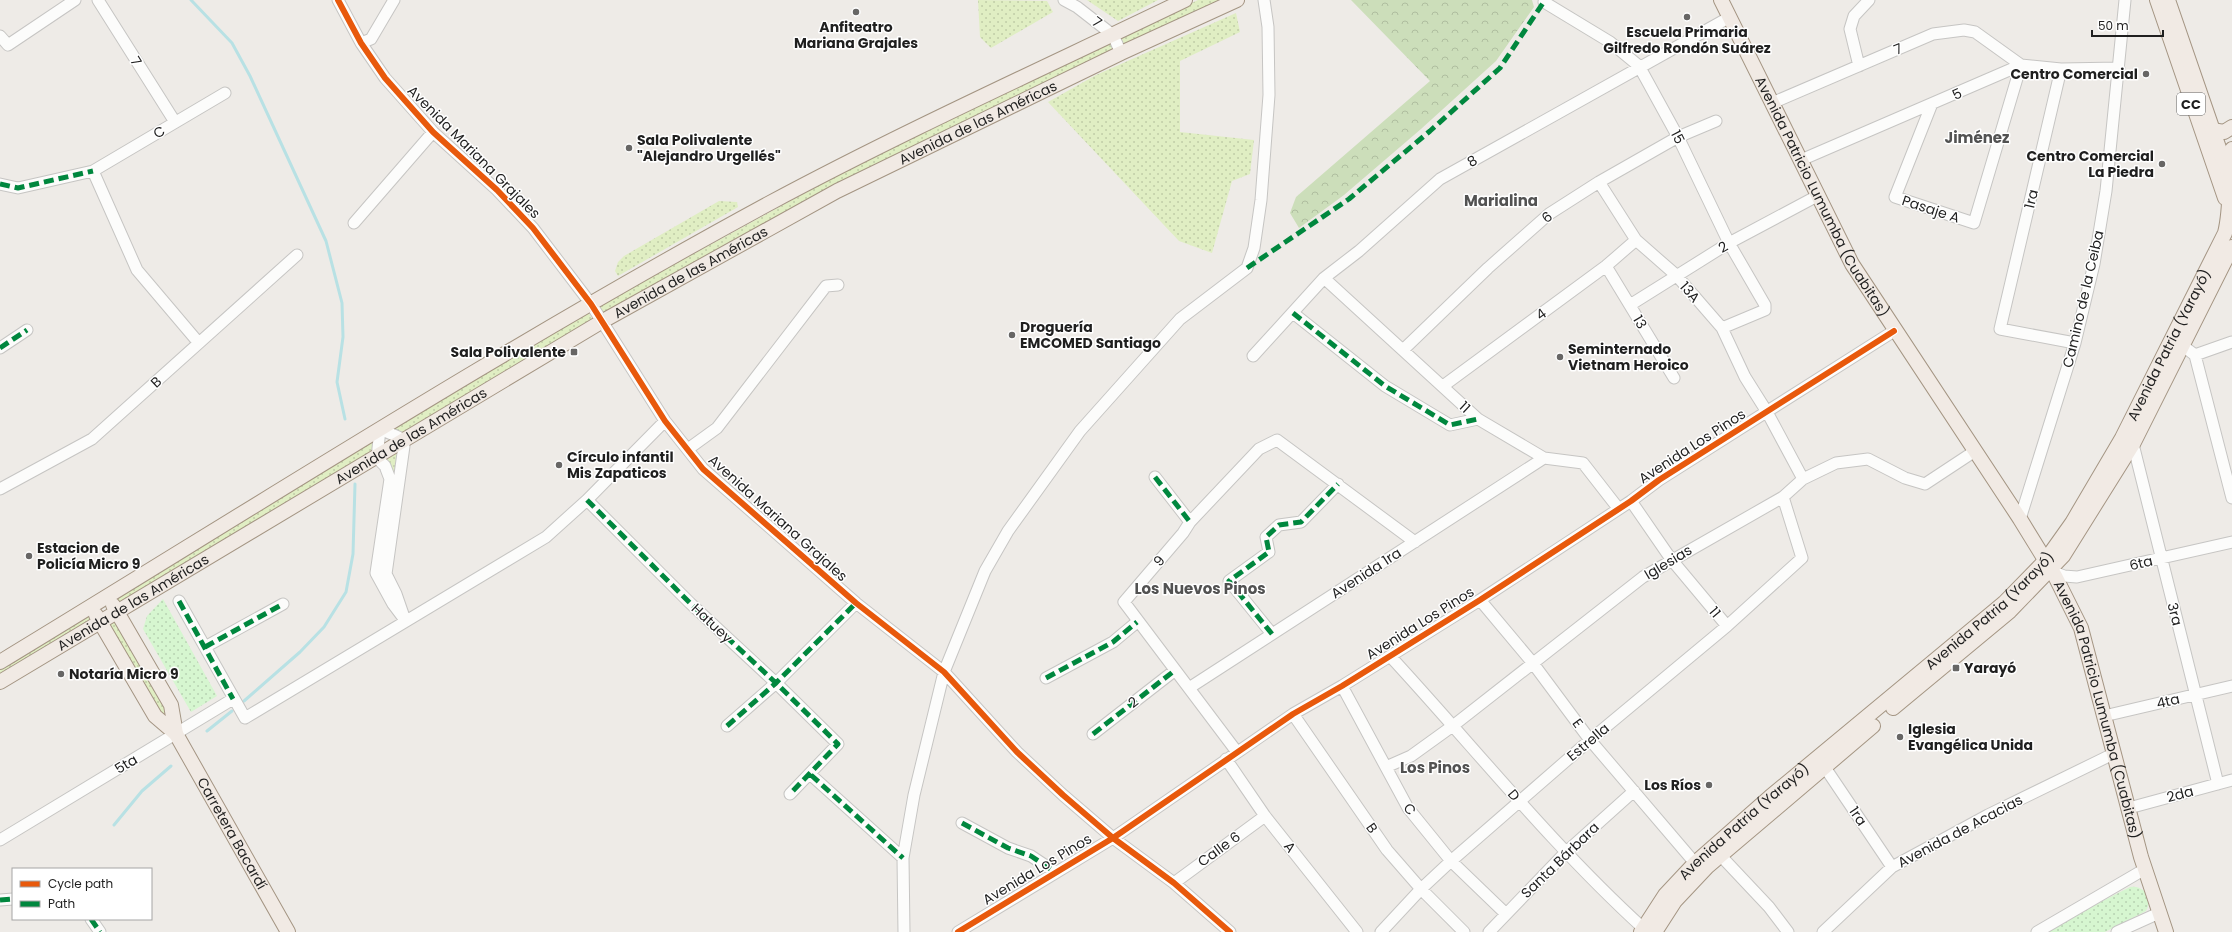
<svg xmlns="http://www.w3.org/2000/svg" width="2232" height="932" font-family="Poppins,sans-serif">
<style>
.grass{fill:url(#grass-dots)}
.forest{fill:url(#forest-crowns)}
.park{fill:url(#park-dots)}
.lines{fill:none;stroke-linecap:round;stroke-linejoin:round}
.stream{stroke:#b8e1e4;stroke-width:3}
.minor-casing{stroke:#c6c5c3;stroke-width:13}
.major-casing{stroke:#a49583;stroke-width:16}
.minor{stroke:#fcfcfb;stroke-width:11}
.major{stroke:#f1eae4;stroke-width:14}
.quiet{stroke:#00873e;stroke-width:5;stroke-dasharray:10 5;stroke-linecap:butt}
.cycleway-casing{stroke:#fff;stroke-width:8}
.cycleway{stroke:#e8590c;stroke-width:6}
.poi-dot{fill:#676665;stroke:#fff;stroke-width:1.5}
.labels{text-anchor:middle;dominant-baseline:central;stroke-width:3;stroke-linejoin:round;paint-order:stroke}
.shield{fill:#fff;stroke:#626262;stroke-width:1}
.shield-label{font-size:13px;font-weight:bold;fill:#1f1f1f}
.street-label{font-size:14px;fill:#1f1f1f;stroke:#fff}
.poi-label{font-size:14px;font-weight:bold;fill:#1f1f1f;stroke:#fff;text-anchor:start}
.neighbourhood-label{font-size:15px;font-weight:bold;fill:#525252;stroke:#fff}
</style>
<defs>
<pattern id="grass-dots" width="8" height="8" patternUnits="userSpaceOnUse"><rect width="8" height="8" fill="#e0eec3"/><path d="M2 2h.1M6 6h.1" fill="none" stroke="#c0cca7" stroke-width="1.8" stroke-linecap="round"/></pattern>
<pattern id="forest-crowns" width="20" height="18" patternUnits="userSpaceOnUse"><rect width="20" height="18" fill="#ccdeba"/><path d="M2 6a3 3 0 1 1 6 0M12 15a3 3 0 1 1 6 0" fill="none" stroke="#afbe9f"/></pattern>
<pattern id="park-dots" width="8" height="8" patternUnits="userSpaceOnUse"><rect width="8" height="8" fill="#d6f6d0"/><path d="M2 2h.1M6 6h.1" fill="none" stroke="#b7d2b2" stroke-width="1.8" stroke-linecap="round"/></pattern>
</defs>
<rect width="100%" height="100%" fill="#eeebe7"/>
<path class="grass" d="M978,0l69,1 6,11 -62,36 -11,-11z
M1087,0h71l-40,21z
M1198,0h24l-100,46 -4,-8z
M1236,13l4,19 -60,29v71l74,8 -4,34 -18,7 -20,72 -33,-12 -131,-139 48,-27z
M1111,42l4,7 -512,265 -5,-8 253,-138z
M719,201l18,1 1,5 -120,69 -3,-5 3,-9 6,-6z
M588,312l5,8 -192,114 -10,-5z
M374,439l-1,12 -254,152 -3,-6z
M400,448l-20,124 13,-94 -10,-20z
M88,615l4,6 -92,55v-8z
M115,620l50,87 2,11 -8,-7 -51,-87z"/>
<path class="forest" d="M1351,0h181l2,7 -38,54 -75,68 -77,66 -45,33 -9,-15 6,-16 134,-116z"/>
<path class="park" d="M163,599l54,97 -26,16 -48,-83 4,-13z
M2130,887c15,-2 23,12 16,24l-41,21h-58l26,-16z"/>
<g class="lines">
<path class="stream" d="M191,0l41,43 18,33 76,165 16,62 1,34 -6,45 8,37
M244,701l56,-49 24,-25 22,-35 7,-38 2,-70
M207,731l25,-20
M114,825l28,-34 29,-25"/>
<g class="minor-casing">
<path id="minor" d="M98,0l77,122
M338,0l23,43 24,35 48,54 64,58 36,38 58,76 74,117 38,48 153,134 88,69 73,80 46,43 50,43 61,45 56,49
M1064,0l13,7 36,28 8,18
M1544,2l66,40 29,24 39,71 51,106 36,62v5l-43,18
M0,36l8,9 67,-45
M361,43l10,-4 23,-39
M1859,66l-9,-37 4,-13 15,-16
M2061,69l-61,260 75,14
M1772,103l161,-69 31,-4 11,2 46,33 -47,158 -79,-26 36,-91
M1801,160l220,-95 40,4 58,-1
M93,171l44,99 61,72
M1599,182l37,58 40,35 46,53 23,49 22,35 36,67
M0,184l18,4 75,-17 132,-78
M354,223l79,-91
M1606,266l68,112
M1324,278l154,141 66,39 39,5 35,45
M1630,305l99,-62 90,-48
M1293,313l92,73 65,39 28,-6
M2183,346l12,9 37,143
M0,348l27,-18
M1404,349l84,-81 61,-54 50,-32 79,-45 38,-16
M2195,355l37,-13
M1253,356l71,-78 35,-27 81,-72 290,-162
M1443,386l163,-120 30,-26
M380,429l23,10 1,7 -18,128 10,20 9,26 -12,-16 -17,-31 14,-94 -5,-13 -8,-8z
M2133,444l85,340
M688,449l29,-21 109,-142 12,-1
M1155,477l35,45
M0,489l92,-50 205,-184
M587,500l103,103 86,80 62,61 -48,50
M1631,501l40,58 56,67
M2020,519l55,-176 19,-79 12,-73 19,-191
M2051,571l13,5 13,1 155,-35
M1480,600l52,62 58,78 105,123
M179,601l66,117 301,-181 41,-37 78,-79
M1272,634l-43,-53 40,-29 -3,-15 13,-12 22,-3 37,-38
M205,647l78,-43
M1390,656c84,91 161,188 253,272
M1046,678l67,-36 24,-20
M1342,686l66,122 43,53 54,52
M1189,688l355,-230
M1293,714l94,136 34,39 43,43
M2104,716l128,-30
M727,726l49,-43 80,-80
M1093,734l81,-63
M1237,752l-113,-150 59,-69 7,-11 69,-73 18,-9 138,102
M1226,759l39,57 92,116
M1824,766l68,101
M1386,767l25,-11 43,-31 189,-148 140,-80 20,-18 33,-16 32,-4 37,19 20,6 50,-33
M811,775l92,83
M2129,808l103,-28
M962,823l46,25 23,8 24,16
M0,840l233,-141
M1720,855l49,52 19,25
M1174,883l91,-67
M0,900l13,-1
M91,919l9,13
M904,932l-1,-74 11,-63 30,-123 41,-101 23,-40 72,-100 100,-112 67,-51 7,-20 7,-48 8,-105 -1,-68 -4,-27
M958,932l155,-94 180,-124 49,-28 138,-86 151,-99 28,-21 235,-149
M1381,932l40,-43 30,-28 139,-121 137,-114 75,-68 -19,-61
M1489,932l76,-79 69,-62
M1823,932l69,-65 96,-52 125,-61
M2037,932l108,-63
M2117,932l42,-19"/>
</g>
<g class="major-casing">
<g id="major">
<path id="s1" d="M1721,0l131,264 168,255 35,57 26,52 60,229 25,75"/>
<path d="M2157,0l68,198"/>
<path d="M2168,0l60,174"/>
<path d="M2212,130l12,2 8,-5"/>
<path d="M96,615l59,101 21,18 -5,-29 -58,-100"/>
<path d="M0,662c255,-155 506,-316 768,-458 136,-73 278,-137 417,-204"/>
<path id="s2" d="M0,682l601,-360 236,-131 284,-138 116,-53"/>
<path d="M1893,708l117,-97 53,-55 70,-112 99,-197"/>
<path id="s3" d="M176,734l112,198"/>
<path id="s4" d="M1641,932l24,-37 30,-32 75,-66 234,-194 41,-42 27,-38 50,-85 103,-205c7,-27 3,-57 7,-84"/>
<path d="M1655,932l20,-31 32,-34 166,-141"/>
</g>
</g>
<use href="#minor" class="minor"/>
<use href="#major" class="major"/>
<path class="quiet" d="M0,184l18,4 75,-17
M1247,268l102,-69 81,-68 70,-63 45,-68
M1293,313l92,73 65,39 28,-6
M0,348l27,-18
M1155,477l35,45
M587,500l103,103 86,80 62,61 -48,50
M179,601l54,98
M1272,634l-43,-53 40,-29 -3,-15 13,-12 22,-3 37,-38
M205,647l78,-43
M1046,678l67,-36 24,-20
M727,726l49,-43 80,-80
M1093,734l81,-63
M811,775l92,83
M962,823l46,25 23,8 24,16
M0,900l13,-1
M91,919l9,13"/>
<g class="cycleway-casing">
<path id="cycleway" d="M338,0l23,43 24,35 48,54 64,58 36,38 58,76 74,117 38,48 153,134 88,69 73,80 46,43 50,43 61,45 56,49
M958,932l155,-94 180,-124 49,-28 138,-86 151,-99 28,-21 235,-149"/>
</g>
<use href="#cycleway" class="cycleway"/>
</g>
<g class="poi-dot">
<circle cx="856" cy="12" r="4"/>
<circle cx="1687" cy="17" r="4"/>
<circle cx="2146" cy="74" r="4"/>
<circle cx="629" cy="148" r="4"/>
<circle cx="2162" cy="164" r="4"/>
<circle cx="1012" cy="335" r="4"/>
<rect x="570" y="348" width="8" height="8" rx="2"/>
<circle cx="1560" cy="357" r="4"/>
<circle cx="559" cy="465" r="4"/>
<circle cx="29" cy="556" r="4"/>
<rect x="1952" y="664" width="8" height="8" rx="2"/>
<circle cx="61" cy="674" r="4"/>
<circle cx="1900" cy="737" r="4"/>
<circle cx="1709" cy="785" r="4"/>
</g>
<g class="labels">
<rect class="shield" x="2177" y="93" width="28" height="22" rx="3"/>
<g class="shield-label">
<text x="2191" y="104">CC</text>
</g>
<g class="street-label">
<text transform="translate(1097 22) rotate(37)">7</text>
<text transform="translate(1898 49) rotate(-23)">7</text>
<text transform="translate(136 61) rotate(58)">7</text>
<text transform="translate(1957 94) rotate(-24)">5</text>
<text stroke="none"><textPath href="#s2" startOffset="1127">Avenida de las Américas</textPath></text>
<text transform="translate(159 132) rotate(-31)">C</text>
<text transform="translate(1678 137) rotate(63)">15</text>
<text transform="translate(474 152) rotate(45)">Avenida Mariana Grajales</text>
<text transform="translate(1472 161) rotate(-30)">8</text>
<text stroke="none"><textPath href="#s1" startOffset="221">Avenida Patricio Lumumba (Cuabitas)</textPath></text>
<text transform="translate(2031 199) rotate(-77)">1ra</text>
<text transform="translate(1931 209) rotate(18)">Pasaje A</text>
<text transform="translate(1547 217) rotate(-38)">6</text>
<text transform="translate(1723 247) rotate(-30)">2</text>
<text stroke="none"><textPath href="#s2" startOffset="803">Avenida de las Américas</textPath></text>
<text transform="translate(1690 292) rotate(49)">13A</text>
<text transform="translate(2083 299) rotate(-77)">Camino de la Ceiba</text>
<text transform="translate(1541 314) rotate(-36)">4</text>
<text transform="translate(1640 322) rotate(59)">13</text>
<text stroke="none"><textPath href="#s4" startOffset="800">Avenida Patria (Yarayó)</textPath></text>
<text transform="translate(156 382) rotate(-43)">B</text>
<text transform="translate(1465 407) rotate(43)">11</text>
<text stroke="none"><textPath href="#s2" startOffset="479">Avenida de las Américas</textPath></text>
<text transform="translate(1692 446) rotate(-33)">Avenida Los Pinos</text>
<text transform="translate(778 518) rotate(42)">Avenida Mariana Grajales</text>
<text transform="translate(1159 561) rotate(-48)">9</text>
<text transform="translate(1668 562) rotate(-31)">Iglesias</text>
<text transform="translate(2141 563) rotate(-13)">6ta</text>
<text transform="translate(1366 573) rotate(-33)">Avenida 1ra</text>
<text stroke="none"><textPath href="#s2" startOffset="155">Avenida de las Américas</textPath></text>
<text stroke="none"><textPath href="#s4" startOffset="476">Avenida Patria (Yarayó)</textPath></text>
<text transform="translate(1715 612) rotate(50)">11</text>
<text transform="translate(2175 614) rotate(76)">3ra</text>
<text transform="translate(712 623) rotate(43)">Hatuey</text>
<text transform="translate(1420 623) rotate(-32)">Avenida Los Pinos</text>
<text transform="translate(2168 701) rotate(-13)">4ta</text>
<text transform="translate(1133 702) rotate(-38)">2</text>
<text stroke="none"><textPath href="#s1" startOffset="808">Avenida Patricio Lumumba (Cuabitas)</textPath></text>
<text transform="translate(1578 723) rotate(53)">E</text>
<text transform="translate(1588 742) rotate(-40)">Estrella</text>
<text transform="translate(126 764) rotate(-31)">5ta</text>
<text transform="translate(2180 794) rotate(-15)">2da</text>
<text transform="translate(1514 795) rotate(49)">D</text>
<text transform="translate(1410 809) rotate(55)">C</text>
<text transform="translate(1858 816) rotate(56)">1ra</text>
<text stroke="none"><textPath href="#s4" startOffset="152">Avenida Patria (Yarayó)</textPath></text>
<text transform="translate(1372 828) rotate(55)">B</text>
<text transform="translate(1960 831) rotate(-28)">Avenida de Acacias</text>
<text stroke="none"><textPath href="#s3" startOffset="114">Carretera Bacardí</textPath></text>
<text transform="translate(1290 847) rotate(52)">A</text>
<text transform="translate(1219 849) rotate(-36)">Calle 6</text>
<text transform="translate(1560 860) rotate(-44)">Santa Bárbara</text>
<text transform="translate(1037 869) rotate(-31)">Avenida Los Pinos</text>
</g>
<g class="poi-label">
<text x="856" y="27" text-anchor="middle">Anfiteatro<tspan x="856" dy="16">Mariana Grajales</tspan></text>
<text x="1687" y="32" text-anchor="middle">Escuela Primaria<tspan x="1687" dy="16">Gilfredo Rondón Suárez</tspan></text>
<text x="2138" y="74" text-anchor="end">Centro Comercial</text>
<text x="637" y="140">Sala Polivalente<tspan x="637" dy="16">"Alejandro Urgellés"</tspan></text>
<text x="2154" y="156" text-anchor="end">Centro Comercial<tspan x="2154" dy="16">La Piedra</tspan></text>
<text x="1020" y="327">Droguería<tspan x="1020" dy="16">EMCOMED Santiago</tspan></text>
<text x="1568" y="349">Seminternado<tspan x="1568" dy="16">Vietnam Heroico</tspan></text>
<text x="566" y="352" text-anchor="end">Sala Polivalente</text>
<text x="567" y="457">Círculo infantil<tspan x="567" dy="16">Mis Zapaticos</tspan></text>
<text x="37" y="548">Estacion de<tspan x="37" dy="16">Policía Micro 9</tspan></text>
<text x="1964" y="668">Yarayó</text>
<text x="69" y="674">Notaría Micro 9</text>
<text x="1908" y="729">Iglesia<tspan x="1908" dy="16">Evangélica Unida</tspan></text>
<text x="1701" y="785" text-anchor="end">Los Ríos</text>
</g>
<g class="neighbourhood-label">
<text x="1977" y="137">Jiménez</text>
<text x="1501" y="200">Marialina</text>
<text x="1200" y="588">Los Nuevos Pinos</text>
<text x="1435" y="767">Los Pinos</text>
</g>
</g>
<rect x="12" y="868" width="140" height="52" fill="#ffffff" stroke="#a5a5a5"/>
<rect x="20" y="881" width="20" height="6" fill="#e8590c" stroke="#a5a5a5"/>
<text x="48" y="888" font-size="12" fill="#1f1f1f">Cycle path</text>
<rect x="20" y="901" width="20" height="6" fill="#00873e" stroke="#a5a5a5"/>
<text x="48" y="908" font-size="12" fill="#1f1f1f">Path</text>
<path d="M2092 30v6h71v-6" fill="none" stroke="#1f1f1f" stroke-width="2"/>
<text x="2098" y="30" font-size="12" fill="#1f1f1f" stroke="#ffffff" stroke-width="3" paint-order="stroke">50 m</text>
</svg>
